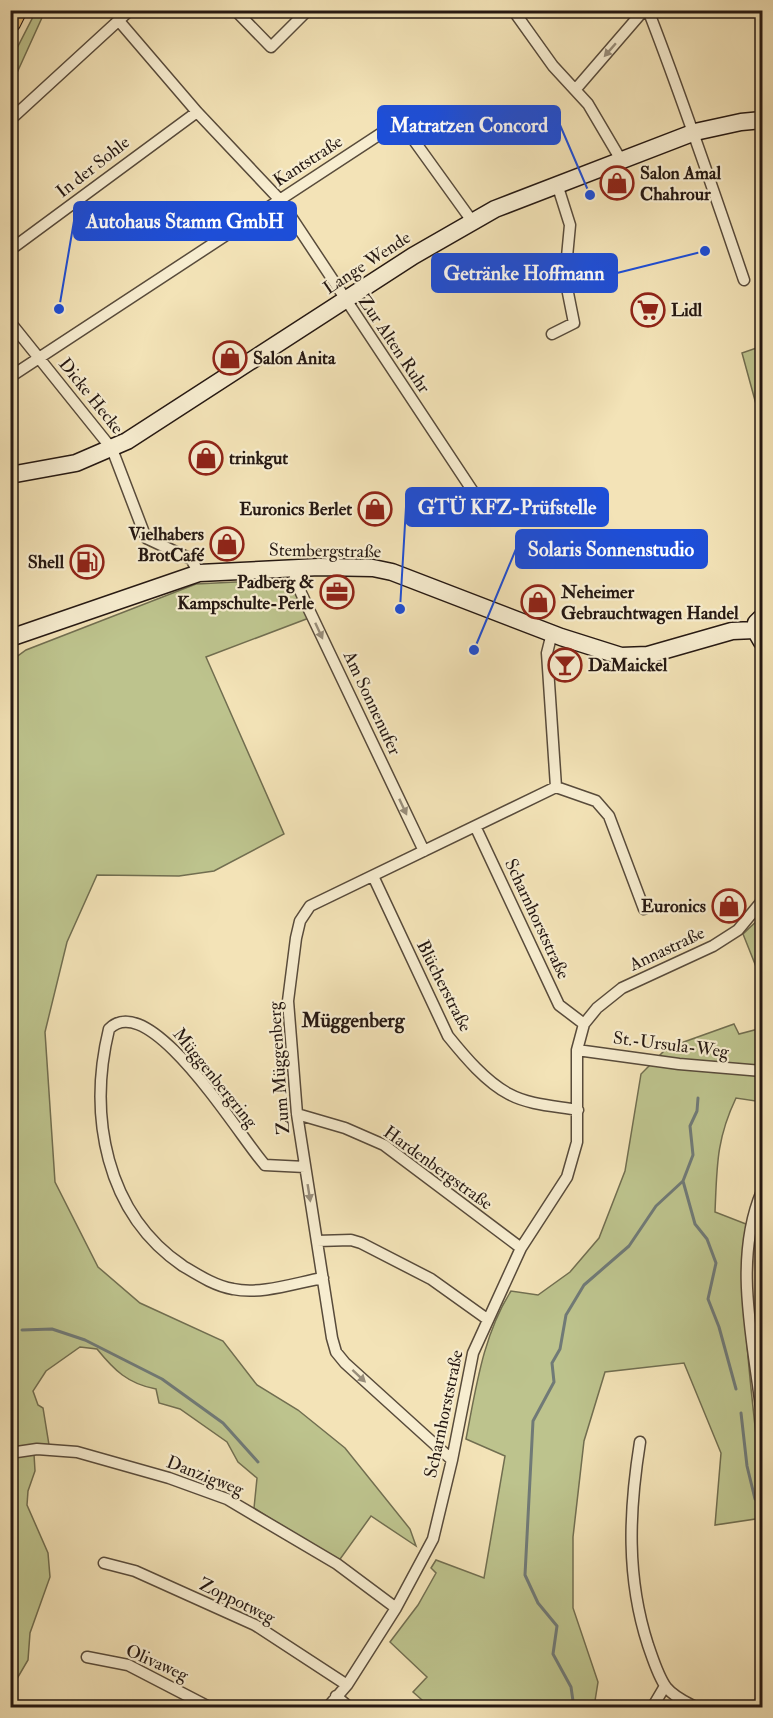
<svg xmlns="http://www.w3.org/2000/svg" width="773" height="1718" font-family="'IM FELL Double Pica',serif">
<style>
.green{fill:#bdc38d;stroke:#716e50;stroke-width:1.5}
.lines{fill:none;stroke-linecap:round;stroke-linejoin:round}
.stream{stroke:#707a77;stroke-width:3}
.street-casing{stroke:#584b3b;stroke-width:13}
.secondary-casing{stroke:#251812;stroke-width:19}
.highway-casing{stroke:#251812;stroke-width:23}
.street{stroke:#f7edd0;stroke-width:10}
.secondary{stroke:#f7edd0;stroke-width:16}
.highway{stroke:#eac27c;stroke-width:21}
.oneway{fill:#988d7a}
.labels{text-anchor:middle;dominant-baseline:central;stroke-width:4.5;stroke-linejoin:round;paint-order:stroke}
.street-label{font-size:18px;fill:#251812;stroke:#f7edd0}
.poi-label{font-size:18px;font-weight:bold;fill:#251812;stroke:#f7edd0;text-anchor:start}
.neighbourhood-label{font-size:20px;font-weight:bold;fill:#251812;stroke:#f7edd0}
.leader{fill:none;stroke:#1d4ed8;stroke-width:2}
.callout-dot{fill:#1d4ed8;stroke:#f7edd0;stroke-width:2}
.callout{fill:#1d4ed8;stroke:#1d4ed8;stroke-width:2}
.callout-label{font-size:20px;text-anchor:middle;font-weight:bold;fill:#fff}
</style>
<rect width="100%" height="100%" fill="#f3e3b7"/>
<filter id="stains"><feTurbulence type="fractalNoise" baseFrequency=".00333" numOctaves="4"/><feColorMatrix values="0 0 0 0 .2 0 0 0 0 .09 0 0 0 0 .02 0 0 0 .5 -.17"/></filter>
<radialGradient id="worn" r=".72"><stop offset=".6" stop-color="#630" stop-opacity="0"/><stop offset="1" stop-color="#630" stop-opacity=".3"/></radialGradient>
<path class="green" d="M36,11h9l-34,75v-26z
M762,346v80l-20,-73z
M294,579l15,39 -103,39 78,177 -70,37 -35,5 -82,-1 -30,67 -22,90 10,150 43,85 42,36 83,38 34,44 41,25 47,38 65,81 6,17 -45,-30 -33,46 -84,-54 3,-30 -19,-16 -11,-20 -47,-33 -21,-6 -3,-14c-28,-5 -42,-19 -59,-40l-17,-2 -34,24 -13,20 5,14 5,3 6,37 -38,6v-790l15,-11 170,-66z
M761,917l1,55 -3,2 -16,-40z
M734,1024l5,10 23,-6v74l-26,-4c-20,42 -19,69 -21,114l31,12c-7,89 7,177 16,266v28l-47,7 6,-72 -37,-90 -79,9 -21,69 -11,96v71l25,74 -4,25h-164l-17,-15 14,-15 -37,-35 28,-37 18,-32 -5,-5 5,-8 48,18 21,-122 -39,-17c10,-51 17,-104 45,-148l27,4 32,-23 29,-34 26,-67 16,-97 26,-26z
M34,1454l1,17 -7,20 -1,14 21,48 2,24 -20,56 -2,27 -17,29v-232z"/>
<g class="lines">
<path class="stream" d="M683,1181l12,43 12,15 9,24 -8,36 11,28 17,62
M22,1330l30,-1 33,11 77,39 61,44 35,39
M741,1413l6,53 8,33
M574,1708l-3,-21 -18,-33 4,-28 -19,-23 -13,-28 8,-154 21,-39 -2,-19 8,-14 6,-34 18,-30 45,-39 27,-40 27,-25 10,-26 -3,-29 7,-15 1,-13"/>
<g class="street-casing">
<path id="street" d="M235,10l36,37 37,-37
M513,10l40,56 35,38 33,56
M648,10c35,90 65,179 96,270
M119,21l78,91 83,88 196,296
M575,90l69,-80
M10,120l120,-110
M10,250l187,-138
M10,322l102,127 34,89 45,21 8,14
M552,334l22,-11 -9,-45 5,-53 -13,-41
M10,377l390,-256 72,100
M299,568l-4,9 6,16 123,258
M556,787l40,14 13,15 35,93
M476,828l83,177 25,19
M373,876l75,160c17,21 38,46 61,58 20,11 47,12 69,16
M577,1050l102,14 83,7
M297,1114l48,14 39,17 137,103
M305,1167l-40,-2c-24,-26 -115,-178 -156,-136 -21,86 -4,184 74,237 15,9 32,20 50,23 28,6 62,-6 90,-11
M762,1191c-30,71 -8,151 0,225
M317,1241l34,-1 10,3 70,36 56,40
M640,1442c-11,69 -14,135 8,203 5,14 10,31 18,42 8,10 20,15 31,21
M10,1453l27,-4 40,3 92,26 58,21 110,65 59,44
M452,1460l-107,-97 -9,-11 -4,-14 -35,-224 -9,-113 8,-63 4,-17 10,-15 246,-119 -9,-134 5,-20
M104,1563l31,8 120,54 92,60
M87,1657l41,8 83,43
M336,1696l14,12
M327,1708l20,-23 49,-77 37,-69 19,-79 21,-107 48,-105 46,-71 10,-35v-92l7,-26 13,-16 25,-20 91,-42 25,-16 24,-29
M652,1708l13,-22
M759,1708l3,-11"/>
</g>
<g class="secondary-casing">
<path id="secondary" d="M10,475l66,-12 51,-22 286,-185 82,-47 200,-77 46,-10 21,-2
M762,617l-6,6 -1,7 7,12
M10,638l189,-65 120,-6 54,1 19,4 169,65 60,19 27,-1 84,-24 23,-1"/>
</g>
<g class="highway-casing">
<path id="highway" d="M10,22l6,-12"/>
</g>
<use href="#street" class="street"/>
<use href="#secondary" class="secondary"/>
<use href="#highway" class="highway"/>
</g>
<defs><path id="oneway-solid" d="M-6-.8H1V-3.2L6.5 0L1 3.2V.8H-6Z" transform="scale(1.5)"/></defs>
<g class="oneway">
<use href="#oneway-solid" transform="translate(610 50) rotate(131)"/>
<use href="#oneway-solid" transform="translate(319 631) rotate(65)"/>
<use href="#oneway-solid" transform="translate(403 807) rotate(65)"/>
<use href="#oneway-solid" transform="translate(309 1193) rotate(81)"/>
<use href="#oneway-solid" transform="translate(359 1376) rotate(43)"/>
</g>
<defs>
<g id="shop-ring" transform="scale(1.725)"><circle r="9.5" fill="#f7edd0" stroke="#8f2418" stroke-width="1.5"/><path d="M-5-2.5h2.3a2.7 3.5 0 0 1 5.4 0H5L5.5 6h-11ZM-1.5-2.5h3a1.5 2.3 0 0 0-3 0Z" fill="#8f2418"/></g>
<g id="supermarket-ring" transform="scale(1.725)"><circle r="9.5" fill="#f7edd0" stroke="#8f2418" stroke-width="1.5"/><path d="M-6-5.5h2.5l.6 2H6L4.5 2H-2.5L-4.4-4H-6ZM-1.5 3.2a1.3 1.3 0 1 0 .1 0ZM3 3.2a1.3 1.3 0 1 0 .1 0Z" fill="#8f2418"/></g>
<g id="fuel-ring" transform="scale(1.725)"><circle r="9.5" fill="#f7edd0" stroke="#8f2418" stroke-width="1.5"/><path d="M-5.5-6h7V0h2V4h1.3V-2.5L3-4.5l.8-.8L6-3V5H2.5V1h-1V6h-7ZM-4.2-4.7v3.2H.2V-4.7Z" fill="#8f2418"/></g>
<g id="office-ring" transform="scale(1.725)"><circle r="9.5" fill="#f7edd0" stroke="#8f2418" stroke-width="1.5"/><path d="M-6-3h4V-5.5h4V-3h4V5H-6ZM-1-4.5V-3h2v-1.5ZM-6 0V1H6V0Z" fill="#8f2418"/></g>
<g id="bar-ring" transform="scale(1.725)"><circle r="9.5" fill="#f7edd0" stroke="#8f2418" stroke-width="1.5"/><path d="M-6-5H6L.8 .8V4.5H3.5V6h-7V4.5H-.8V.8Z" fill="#8f2418"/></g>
</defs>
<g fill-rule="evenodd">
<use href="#shop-ring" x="617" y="183"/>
<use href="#supermarket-ring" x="648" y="310"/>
<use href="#shop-ring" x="230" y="358"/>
<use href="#shop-ring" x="206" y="458"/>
<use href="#shop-ring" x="375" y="509"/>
<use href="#shop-ring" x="227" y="544"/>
<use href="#fuel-ring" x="87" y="562"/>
<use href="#office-ring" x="337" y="592"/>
<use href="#shop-ring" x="538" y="602"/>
<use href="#bar-ring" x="565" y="665"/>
<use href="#shop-ring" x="729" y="906"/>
</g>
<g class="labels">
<g class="street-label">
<text transform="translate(308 161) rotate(-33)">Kantstraße</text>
<text transform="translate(93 167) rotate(-38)">In der Sohle</text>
<text transform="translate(367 263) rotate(-33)">Lange Wende</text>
<text transform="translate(394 344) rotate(56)">Zur Alten Ruhr</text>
<text transform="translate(91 396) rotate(51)">Dicke Hecke</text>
<text transform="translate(325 551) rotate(1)">Stembergstraße</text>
<text transform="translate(372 703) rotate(65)">Am Sonnenufer</text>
<text transform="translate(537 919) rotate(65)">Scharnhorststraße</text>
<text transform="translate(667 949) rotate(-25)">Annastraße</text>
<text transform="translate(444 986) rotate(63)">Blücherstraße</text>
<text transform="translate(671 1045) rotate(7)">St.-Ursula-Weg</text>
<text transform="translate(279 1068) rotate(-94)">Zum Müggenberg</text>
<text transform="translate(215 1078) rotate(51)">Müggenbergring</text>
<text transform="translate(438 1168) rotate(36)">Hardenbergstraße</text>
<text transform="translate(444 1414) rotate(-78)">Scharnhorststraße</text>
<text transform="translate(205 1476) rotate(21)">Danzigweg</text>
<text transform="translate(237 1601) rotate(26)">Zoppotweg</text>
<text transform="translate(157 1663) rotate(24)">Olivaweg</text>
</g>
<g class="poi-label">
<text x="640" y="173">Salon Amal<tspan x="640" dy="21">Chahrour</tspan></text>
<text x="671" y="310">Lidl</text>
<text x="253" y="358">Salon Anita</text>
<text x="229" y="458">trinkgut</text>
<text x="352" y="509" text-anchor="end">Euronics Berlet</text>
<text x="204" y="534" text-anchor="end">Vielhabers<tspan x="204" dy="21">BrotCafé</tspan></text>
<text x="64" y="562" text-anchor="end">Shell</text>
<text x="314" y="582" text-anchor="end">Padberg &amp;<tspan x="314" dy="21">Kampschulte-Perle</tspan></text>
<text x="561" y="592">Neheimer<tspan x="561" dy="21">Gebrauchtwagen Handel</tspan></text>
<text x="588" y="665">DaMaickel</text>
<text x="706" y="906" text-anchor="end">Euronics</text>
</g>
<g class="neighbourhood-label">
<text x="353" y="1020">Müggenberg</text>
</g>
</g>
<path class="leader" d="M590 195L560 125M59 309L74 221M705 251L617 273M400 609L406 507M474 650L516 549"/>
<g class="callout-dot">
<circle cx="590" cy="195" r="6"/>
<circle cx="59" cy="309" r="6"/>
<circle cx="705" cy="251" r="6"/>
<circle cx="400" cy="609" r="6"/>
<circle cx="474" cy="650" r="6"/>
</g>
<g class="callout">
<rect x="378" y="106" width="182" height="38" rx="6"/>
<rect x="74" y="202" width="222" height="38" rx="6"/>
<rect x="432" y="254" width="185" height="38" rx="6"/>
<rect x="406" y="488" width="202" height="38" rx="6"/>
<rect x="516" y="530" width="191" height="38" rx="6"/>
</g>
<g class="callout-label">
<text x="469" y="132">Matratzen Concord</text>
<text x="185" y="228">Autohaus Stamm GmbH</text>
<text x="524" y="280">Getränke Hoffmann</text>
<text x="507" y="514">GTÜ KFZ-Prüfstelle</text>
<text x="611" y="556">Solaris Sonnenstudio</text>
</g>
<rect width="773" height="1718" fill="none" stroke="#f3e3b7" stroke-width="36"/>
<rect x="12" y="12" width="749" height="1694" fill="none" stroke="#251812" stroke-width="3"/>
<rect x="18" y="18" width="737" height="1682" fill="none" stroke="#251812" stroke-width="1.5"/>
<rect width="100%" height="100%" filter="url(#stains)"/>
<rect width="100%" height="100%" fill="url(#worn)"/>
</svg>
